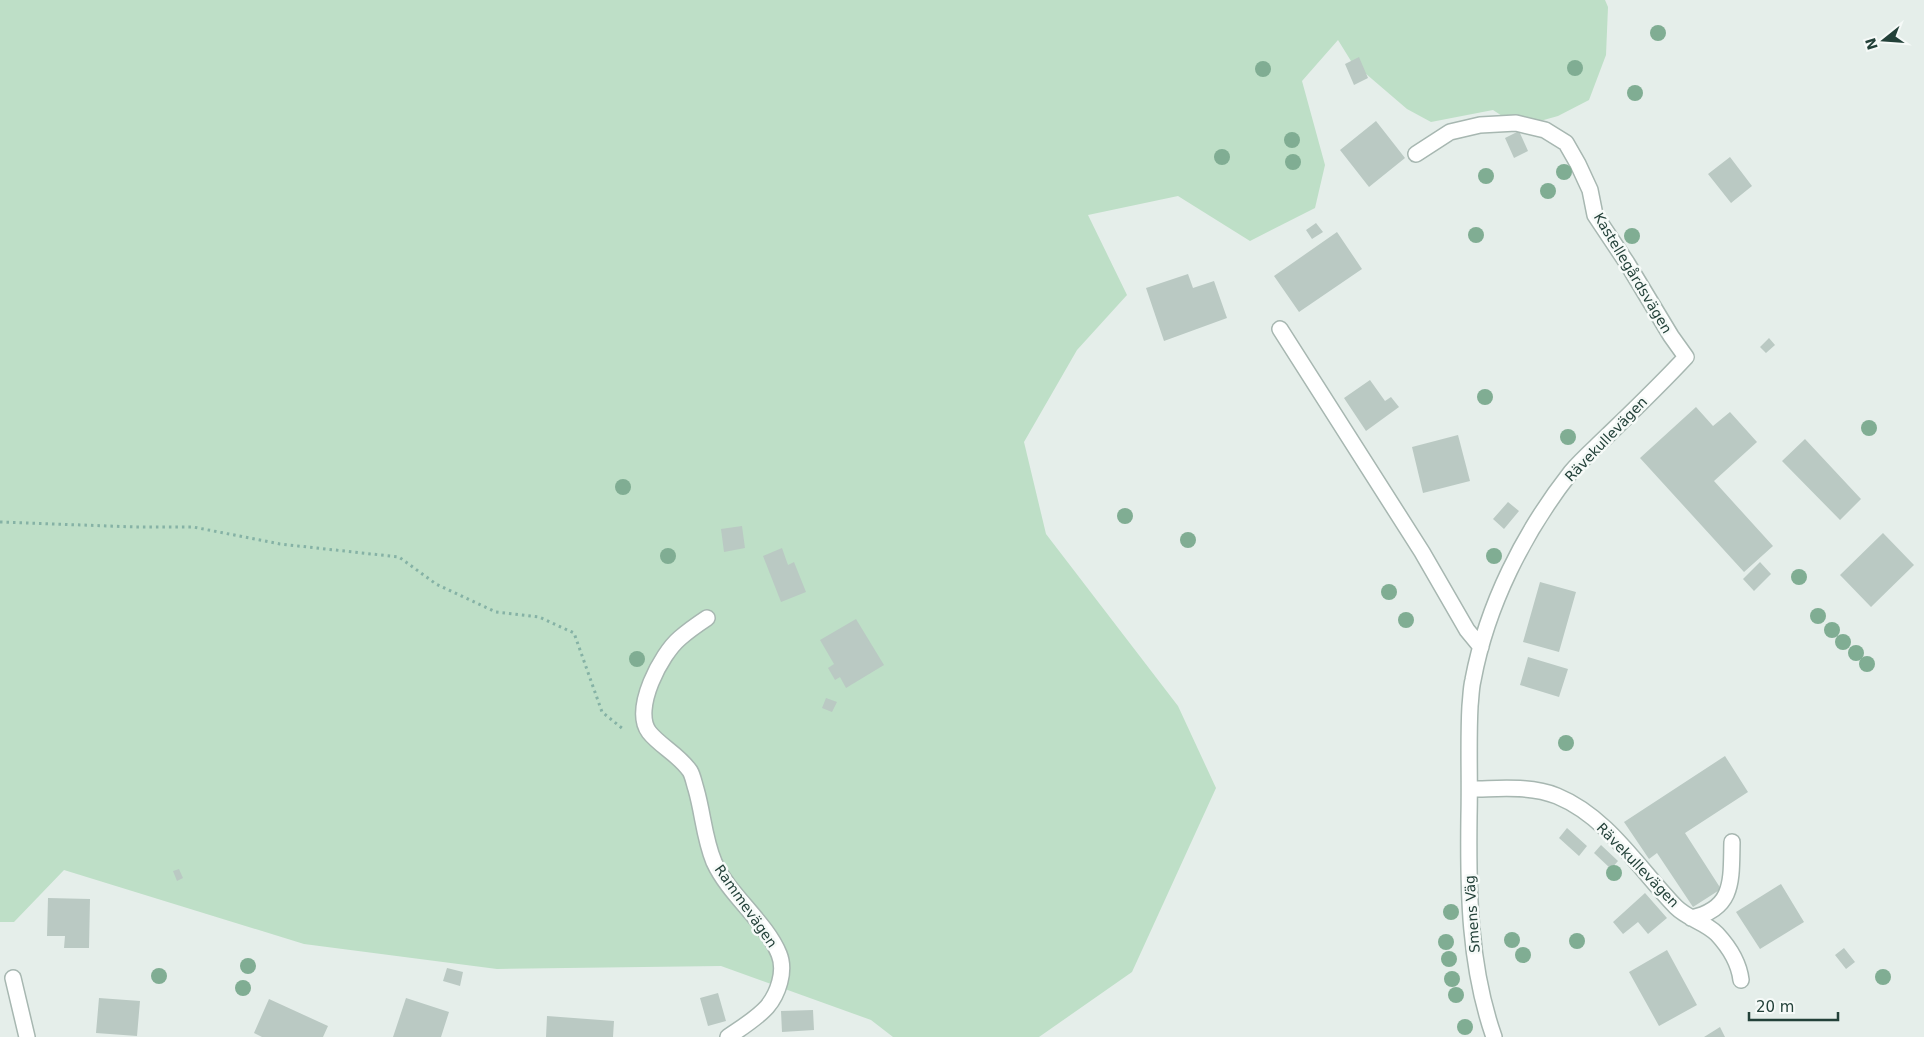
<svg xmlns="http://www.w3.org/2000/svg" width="1924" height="1037" font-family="'DejaVu Sans',sans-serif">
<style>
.green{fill:#bedfc7}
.building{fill:#bac9c3}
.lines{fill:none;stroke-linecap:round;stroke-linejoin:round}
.minor-casing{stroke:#a7b7b1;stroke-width:18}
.path{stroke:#85b2a5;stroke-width:3;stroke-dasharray:2.5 4;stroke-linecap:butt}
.minor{stroke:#fff;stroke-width:15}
.tree{fill:#80ad93}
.labels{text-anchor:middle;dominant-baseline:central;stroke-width:5;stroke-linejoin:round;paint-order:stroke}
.street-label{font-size:14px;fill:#234139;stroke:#f6faf8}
</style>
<rect width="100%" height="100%" fill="#e5eeea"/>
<path class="green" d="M0,0h1605l3,7 -2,48 -17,45 -31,16 -39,11 -26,-17 -62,12 -24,-13 -56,-48 -13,-21 -36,41 23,84 -10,43 -65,33 -72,-45 -90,19 39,80 -50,55 -53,92 22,92 132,172 38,82 -84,184 -93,65h-146l-22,-17 -150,-54 -224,3 -193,-25 -240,-74 -50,52h-14z"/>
<path class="building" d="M1359,57l9,21 -14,7 -9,-21z
M1376,121l29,37 -36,29 -29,-37z
M1519,131l9,20 -14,7 -9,-20z
M1730,157l22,29 -21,17 -23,-29z
M1316,223l7,9 -11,7 -6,-9z
M1337,232l25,37 -63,43 -25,-36z
M1188,274l5,14 21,-7 13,37 -63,23 -18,-53z
M1769,338l6,7 -9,8 -6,-6z
M1370,380l15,21 6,-4 8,10 -33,24 -22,-33z
M1696,407l17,19 17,-14 27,30 -43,39 59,65 -29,26 -104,-114z
M1458,435l12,46 -47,12 -11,-46z
M1805,439l56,60 -21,21 -58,-59z
M1508,502l11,9 -15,18 -11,-10z
M742,526l3,22 -21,4 -3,-23z
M1883,533l31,32 -43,42 -31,-32z
M782,548l6,17 6,-3 12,30 -25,10 -18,-46z
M1760,562l11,12 -17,17 -11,-12z
M1540,582l36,10 -17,60 -36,-10z
M856,619l28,46 -38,23 -6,-11 -5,3 -7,-12 6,-4 -14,-24z
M1528,657l40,12 -9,28 -39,-12z
M826,698l11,4 -5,10 -10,-4z
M1725,756l23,36 -63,41 36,56 -28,18 -36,-54 -8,6 -25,-37z
M1567,828l20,18 -8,10 -20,-18z
M1601,845l17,16 -7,8 -17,-16z
M179,869l4,9 -6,3 -4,-10z
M1781,884l23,38 -44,27 -24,-37z
M1645,893l22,25 -19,16 -10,-12 -15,12 -10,-12z
M48,898l42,1 -1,49h-25l1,-12h-18z
M1844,948l11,14 -9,7 -11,-14z
M1667,950l30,55 -38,21 -30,-54z
M447,968l16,4 -3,14 -17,-5z
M718,993l8,28 -18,5 -8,-28z
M99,998l41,3 -3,35 -41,-3z
M406,998l43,14 -8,25h-48z
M269,999l59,27 -5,11h-61l-8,-4z
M813,1010l1,20 -32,2 -1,-21z
M547,1016l67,5 -1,16h-67z
M1720,1027l5,10h-21z"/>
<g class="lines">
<g class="minor-casing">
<path id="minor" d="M1416,154l34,-22 30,-7 36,-2 29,7 21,13 12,21 12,26 5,25 32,48 44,73 15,21c-25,27 -51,52 -78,78 -12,12 -26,24 -37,37 -47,60 -84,133 -98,208 -2,8 -2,17 -3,26 -2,37 0,73 -1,110 -1,75 0,150 25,221
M1280,329l142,223 45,78 14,17
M707,618c-9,6 -19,13 -27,20 -19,16 -48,71 -31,94 11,14 29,22 41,39 3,5 4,12 6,18 7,24 8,49 18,73 15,33 52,60 65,92 7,17 -1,40 -12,53 -11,12 -26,21 -39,30
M1470,789c28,0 60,-4 87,7 51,21 82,73 119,111 12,12 29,15 41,27 12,13 22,29 24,46
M1691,918c44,-9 40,-39 41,-76
M13,978l14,59"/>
</g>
<path class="path" d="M0,522l136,5h57l87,17 119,13 37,27 60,28 43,5 35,16 28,79 21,17"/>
<use href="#minor" class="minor"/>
</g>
<g class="tree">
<circle cx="1658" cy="33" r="8"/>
<circle cx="1575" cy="68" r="8"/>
<circle cx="1263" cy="69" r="8"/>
<circle cx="1635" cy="93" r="8"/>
<circle cx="1292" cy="140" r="8"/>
<circle cx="1222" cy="157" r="8"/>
<circle cx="1293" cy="162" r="8"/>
<circle cx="1564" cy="172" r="8"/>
<circle cx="1486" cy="176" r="8"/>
<circle cx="1548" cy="191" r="8"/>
<circle cx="1476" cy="235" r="8"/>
<circle cx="1632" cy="236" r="8"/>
<circle cx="1485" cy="397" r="8"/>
<circle cx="1869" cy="428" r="8"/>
<circle cx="1568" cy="437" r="8"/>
<circle cx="623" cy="487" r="8"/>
<circle cx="1125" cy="516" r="8"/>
<circle cx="1188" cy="540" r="8"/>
<circle cx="668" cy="556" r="8"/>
<circle cx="1494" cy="556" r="8"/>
<circle cx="1799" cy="577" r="8"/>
<circle cx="1389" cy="592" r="8"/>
<circle cx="1818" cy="616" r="8"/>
<circle cx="1406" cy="620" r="8"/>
<circle cx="1832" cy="630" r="8"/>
<circle cx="1843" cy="642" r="8"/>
<circle cx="1856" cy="653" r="8"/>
<circle cx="637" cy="659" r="8"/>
<circle cx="1867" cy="664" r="8"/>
<circle cx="1566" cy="743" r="8"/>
<circle cx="1614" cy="873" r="8"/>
<circle cx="1451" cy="912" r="8"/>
<circle cx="1512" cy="940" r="8"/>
<circle cx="1577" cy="941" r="8"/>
<circle cx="1446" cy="942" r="8"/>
<circle cx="1523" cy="955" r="8"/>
<circle cx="1449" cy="959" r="8"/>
<circle cx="248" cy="966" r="8"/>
<circle cx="159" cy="976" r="8"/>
<circle cx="1883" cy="977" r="8"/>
<circle cx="1452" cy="979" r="8"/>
<circle cx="243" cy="988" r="8"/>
<circle cx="1456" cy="995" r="8"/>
<circle cx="1465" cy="1027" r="8"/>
</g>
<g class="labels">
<g class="street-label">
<text transform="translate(1633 273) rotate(59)">Kastellegårdsvägen</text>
<text transform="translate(1606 439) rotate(-46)">Rävekullevägen</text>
<text transform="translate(1638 865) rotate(46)">Rävekullevägen</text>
<text transform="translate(746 906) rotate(55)">Rammevägen</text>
<text transform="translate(1472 914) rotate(-94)">Smens Väg</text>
</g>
</g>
<g transform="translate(1884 40) rotate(253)" stroke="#f6faf8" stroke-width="4" paint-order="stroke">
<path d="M0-4L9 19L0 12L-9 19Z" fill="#234139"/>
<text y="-8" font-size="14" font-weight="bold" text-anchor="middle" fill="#234139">N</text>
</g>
<path d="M1749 1012v8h89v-8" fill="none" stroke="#234139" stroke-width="2.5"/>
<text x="1756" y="1012" font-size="15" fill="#234139" stroke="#f6faf8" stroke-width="4" paint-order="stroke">20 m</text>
</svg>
